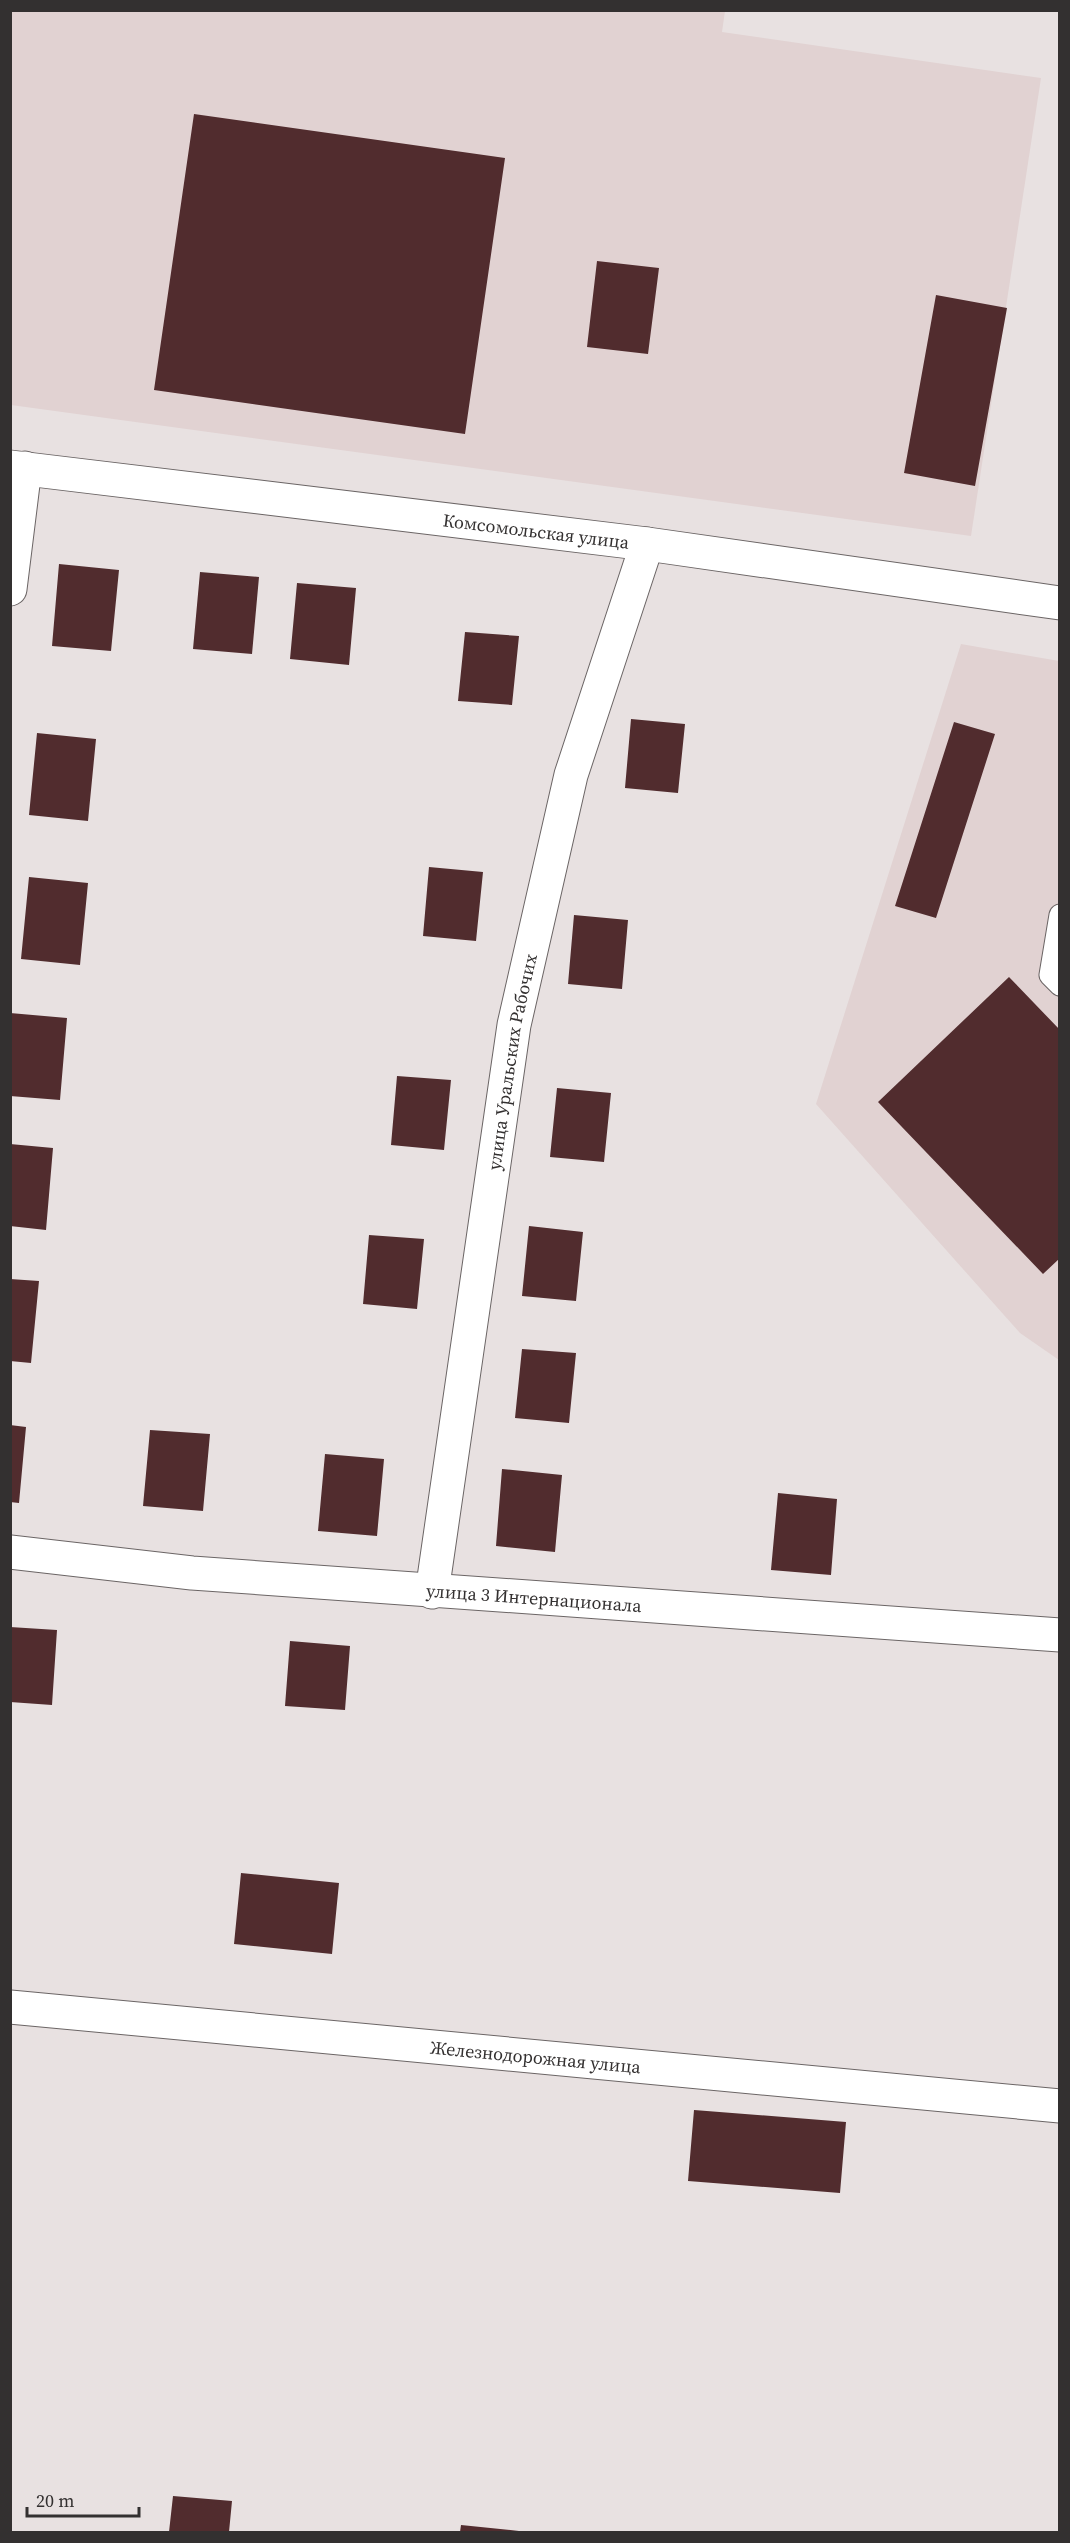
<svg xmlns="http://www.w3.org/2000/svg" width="1070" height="2543" font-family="'Source Serif 4',serif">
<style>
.built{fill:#e1d2d2}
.building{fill:#512c2e}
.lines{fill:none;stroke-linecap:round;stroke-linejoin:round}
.service-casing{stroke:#6b6565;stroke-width:23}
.minor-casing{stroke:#6b6565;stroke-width:35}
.service{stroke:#fff;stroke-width:21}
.minor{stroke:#fff;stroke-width:33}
.labels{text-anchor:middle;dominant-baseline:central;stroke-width:6;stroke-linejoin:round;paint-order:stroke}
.street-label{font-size:18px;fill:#333030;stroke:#e8e1e1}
</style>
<rect width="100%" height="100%" fill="#e8e1e1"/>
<path class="built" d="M11,11h714l-3,21 319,46 -70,458 -960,-131z
M961,644l98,17v699l-39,-27 -204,-229z"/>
<path class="building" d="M194,114l311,44 -40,276 -311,-44z
M597,261l62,7 -11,86 -61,-7z
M936,295l71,13 -32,178 -71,-13z
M59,564l60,6 -8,81 -59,-5z
M200,572l59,5 -7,77 -59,-5z
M297,583l59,5 -7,77 -59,-6z
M465,632l54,4 -7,69 -54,-4z
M631,719l54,5 -7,69 -53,-5z
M954,722l41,12 -59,184 -41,-12z
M37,733l59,6 -8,82 -59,-6z
M429,867l54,5 -7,69 -53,-5z
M29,877l59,6 -8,82 -59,-6z
M574,915l54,5 -6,69 -54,-5z
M1009,977l51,53v228l-17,16 -165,-172z
M10,1013l57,5 -7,82 -50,-4z
M397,1076l54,4 -7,70 -53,-5z
M557,1088l54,5 -7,69 -54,-5z
M10,1144l43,4 -7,82 -36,-4z
M529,1226l54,6 -7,69 -54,-5z
M369,1235l55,4 -7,70 -54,-5z
M10,1279l29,2 -8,82 -21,-2z
M522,1349l54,4 -7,70 -54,-5z
M10,1425l16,2 -7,76 -9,-1z
M150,1430l60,4 -7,77 -60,-5z
M325,1454l59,5 -7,77 -59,-5z
M502,1469l60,6 -7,77 -59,-6z
M778,1493l59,6 -6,76 -60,-5z
M10,1627l47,3 -5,75 -42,-3z
M290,1641l60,5 -5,64 -60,-4z
M241,1873l98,10 -7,71 -98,-10z
M694,2110l152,12 -6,71 -152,-12z
M173,2496l59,5 -3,31h-60z
M461,2525l58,6v1h-59z"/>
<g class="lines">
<g class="service-casing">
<path id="service" d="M1060,915l-10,60 10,10"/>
</g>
<g class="minor-casing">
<g id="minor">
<path id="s1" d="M10,467l637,77 413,59"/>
<path d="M10,589l15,-121"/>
<path id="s2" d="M10,1552l182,21 868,62"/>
<path id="s3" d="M432,1592l82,-567 57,-250 76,-231"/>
<path id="s4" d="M10,2007l1050,99"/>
</g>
</g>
<use href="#service" class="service"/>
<use href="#minor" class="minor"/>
</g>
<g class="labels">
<g class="street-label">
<text stroke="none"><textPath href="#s1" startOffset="530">Комсомольская улица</textPath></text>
<text stroke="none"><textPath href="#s3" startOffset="536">улица Уральских Рабочих</textPath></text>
<text stroke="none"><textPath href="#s2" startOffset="526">улица 3 Интернационала</textPath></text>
<text stroke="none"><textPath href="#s4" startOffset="528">Железнодорожная улица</textPath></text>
</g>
</g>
<rect width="1070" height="2543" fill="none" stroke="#333030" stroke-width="24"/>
<path d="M27 2507v9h112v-9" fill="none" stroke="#333030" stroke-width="3"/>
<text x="36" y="2507" font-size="18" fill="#333030" stroke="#e8e1e1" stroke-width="4.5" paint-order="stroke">20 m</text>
</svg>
